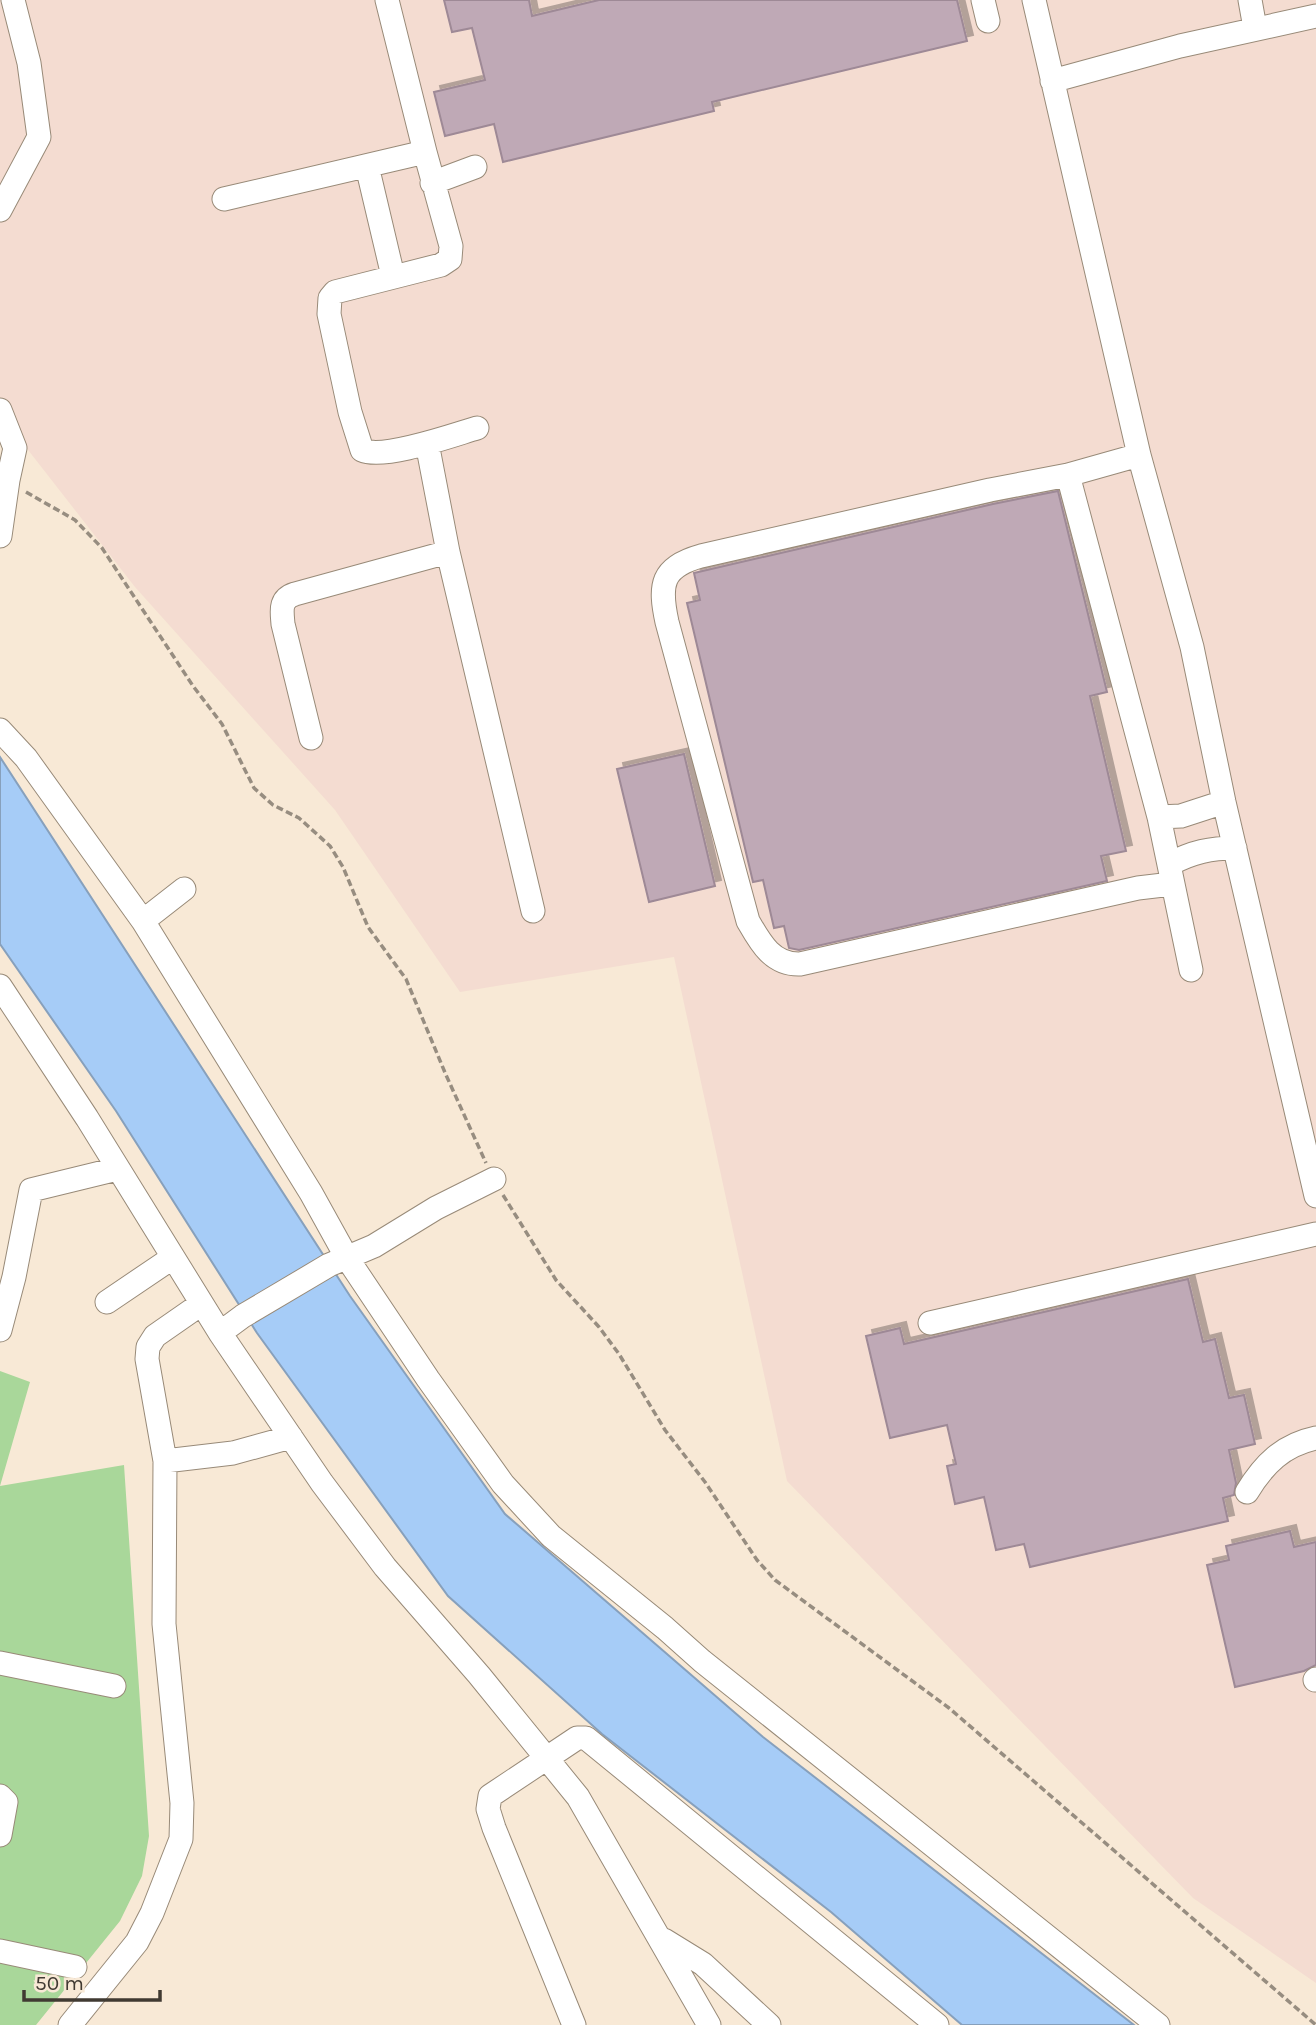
<svg xmlns="http://www.w3.org/2000/svg" width="1316" height="2025" font-family="Karla,sans-serif">
<style>
.industrial{fill:#f4dcd1}
.green{fill:#a9d79a}
.water{fill:#a6ccf7;stroke:#87a0bc;stroke-width:2}
.building{fill:#bfa9b6;stroke:#9e8996;stroke-width:2;filter:url(#shadow)}
.lines{fill:none;stroke-linecap:round;stroke-linejoin:round}
.minor-casing{stroke:#988a78;stroke-width:25}
.path{stroke:#978d80;stroke-width:3.5;stroke-dasharray:7 3.5;stroke-linecap:butt}
.minor{stroke:#fff;stroke-width:23}
</style>
<defs>
<filter id="shadow"><feDropShadow dx="6" dy="-6" stdDeviation="0" flood-color="#0004"/></filter>
</defs>
<rect width="100%" height="100%" fill="#f8e9d6"/>
<path class="industrial" d="M0,0h1316v1983l-123,-85 -406,-417 -113,-524 -214,35 -125,-182 -200,-223 -135,-173z"/>
<path class="green" d="M0,1371l30,11 -30,104 124,-21 25,371 -7,40 -22,45 -84,104h-36z"/>
<path class="water" d="M0,757l350,539 155,218 258,223 371,288h-172l-131,-113 -229,-178 -154,-138 -191,-263 -141,-222 -116,-167z"/>
<path class="building" d="M444,0h85l3,16 67,-16h358l10,41 -255,61 2,9 -211,51 -9,-38 -49,12 -11,-44 51,-12 -13,-52 -20,4z
M1058,491l49,201 -17,4 36,155 -25,5 6,25 -308,69 -10,-2 -5,-22 -10,2 -11,-48 -10,2 -66,-279 13,-3 -6,-27 299,-69z
M684,754l31,132 -66,16 -32,-133z
M1188,1279l15,63 12,-3 14,59 15,-3 11,49 -26,6 7,33 -2,12 -11,3 5,23 -198,46 -6,-23 -28,6 -12,-53 -29,7 -8,-38 9,-2 -9,-39 -57,13 -24,-102 34,-8 4,16z
M1290,1531l4,16 22,-5v123l-12,6 -69,16 -28,-122 22,-5 -3,-14z"/>
<g class="lines">
<g class="minor-casing">
<path id="minor" d="M387,0l38,152
M983,0l5,21
M1034,0l105,455 53,192 32,155 92,394
M1250,0l5,28
M1052,81l128,-35 136,-30
M367,166l26,110
M432,183l43,-16
M224,199l201,-47 26,94 -1,13 -9,6 -106,27 -5,6 -1,16 21,98 12,38c22,10 91,-15 115,-22
M0,210l39,-73 -10,-74 -16,-63
M0,410l15,38 -7,32 -8,56
M427,443l21,109 85,359
M1068,475l71,-20
M0,730l26,28 117,163 168,272 36,65 81,121 75,105 48,52 114,92 37,33 456,364
M311,738l-28,-114c-1,-13 -4,-25 12,-30l153,-42
M1159,817l22,-1 43,-14
M1170,864c22,-12 41,-16 65,-16
M1172,884l-34,4 -338,76c-28,1 -40,-22 -52,-43l-81,-299c-8,-37 -6,-55 34,-66l289,-66 78,-15 91,342 32,153
M143,921l41,-32
M0,986l87,132 133,215 102,150 63,84 94,108 99,122 131,228
M107,1302l65,-44
M201,1304l-46,32 -7,11 -1,12 18,102 68,-8 58,-16
M930,1323l386,-89
M0,1330l14,-53 17,-87 86,-21
M220,1333l23,-17 86,-51 45,-19 62,-38 58,-29
M1247,1492c17,-28 36,-47 69,-54
M0,1663l114,23
M1315,1680l1,-1
M0,1796l6,6 -6,33
M664,1940l39,24 66,61
M0,1951l75,16
M70,2025l67,-83 15,-29 29,-74 1,-36 -18,-179 1,-163
M574,2025l-80,-197 -6,-19 2,-13 87,-58h9l351,287"/>
</g>
<path class="path" d="M26,492l49,28 27,28 91,138 29,38 32,64 19,17 26,13 31,28 13,21 25,60 38,52 40,96 40,88
M503,1195l53,85 43,47 20,27 46,76 40,52 52,78 18,20 174,128 367,317"/>
<use href="#minor" class="minor"/>
</g>
<path d="M24 1990v10h136v-10" fill="none" stroke="#403a32" stroke-width="3.5"/>
<text x="35" y="1990" font-size="21" fill="#403a32" stroke="#f8e9d6" stroke-width="5" paint-order="stroke">50 m</text>
</svg>
